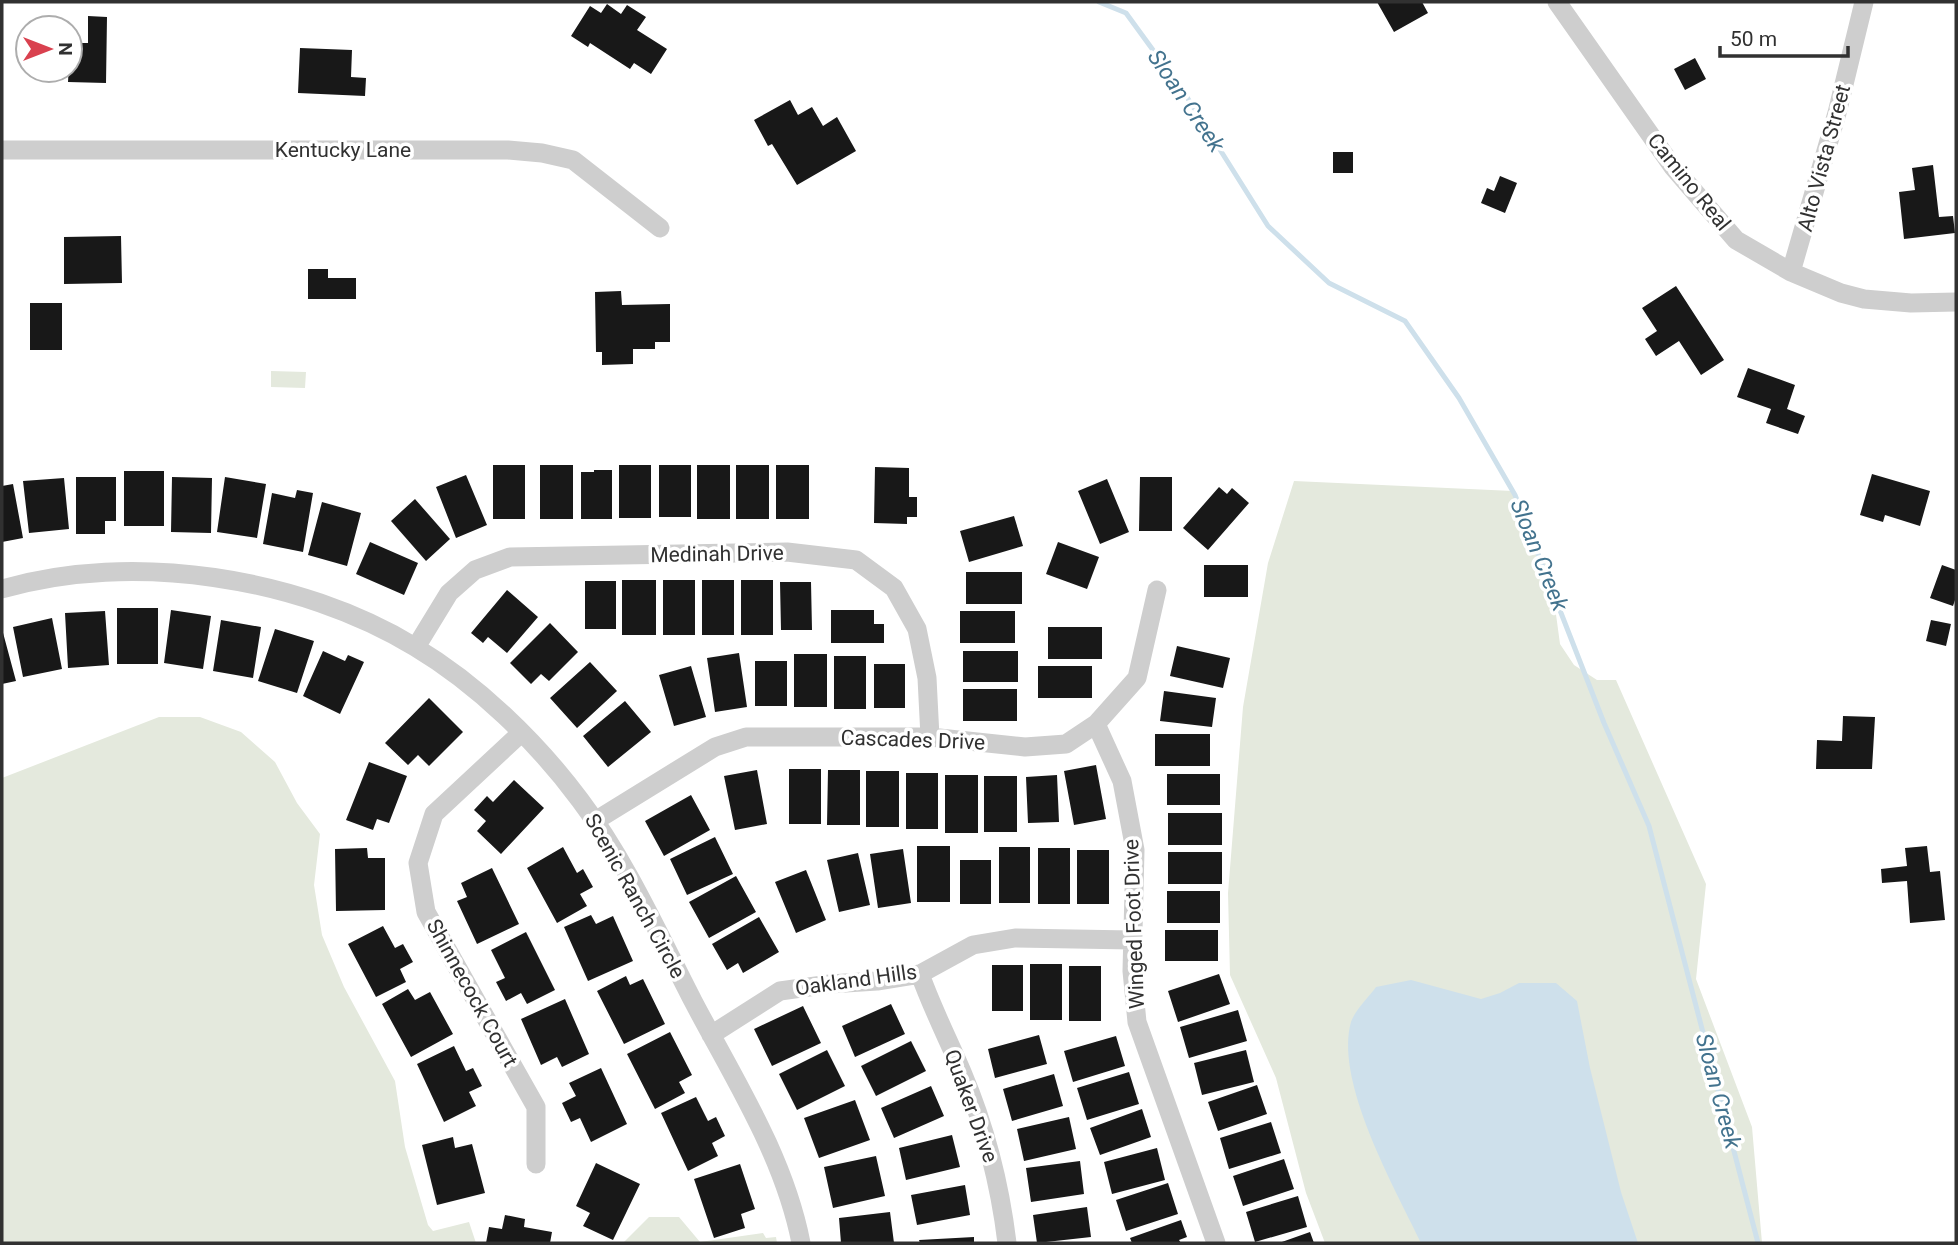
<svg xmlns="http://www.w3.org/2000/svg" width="1958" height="1245" font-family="Roboto,sans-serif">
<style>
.green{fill:#e4e9dd}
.water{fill:#cee0eb}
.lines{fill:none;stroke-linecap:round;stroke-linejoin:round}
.stream{stroke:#cee0eb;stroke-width:5}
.building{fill:#181818}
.minor{stroke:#cecece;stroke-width:19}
.labels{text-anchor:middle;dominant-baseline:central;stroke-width:7;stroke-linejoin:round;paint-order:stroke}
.street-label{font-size:21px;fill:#313131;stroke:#fff}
.water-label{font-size:23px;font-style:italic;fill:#43738e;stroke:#fff}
</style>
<rect width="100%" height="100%" fill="#fff"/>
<path class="green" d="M271,371l35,1 -1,16 -34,-1z
M1294,481l219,10 8,36 29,43 10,74 14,21 23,15h19l90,204 -10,95 56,148 10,116h-437l-19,-50 -30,-115 -46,-103 -2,-82 15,-186 25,-144z
M159,717h41l41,15 34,30 22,41 23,31 -6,51 8,50 22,52 51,94 10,66 23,78 5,6 36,-9 7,21h-474v-465z
M649,1217h30l21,25 63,-9 3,5 10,-1 1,6h-154z"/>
<path class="water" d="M1411,980l70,19 19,-6 19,-10h37l21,18 13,67 31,124 17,51h-217c-26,-55 -87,-161 -70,-221 4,-12 18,-25 25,-35z"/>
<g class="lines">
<path class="stream" d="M1099,2l27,11 59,81 83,132 61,57 76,38 54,77 56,97 89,228 45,103 109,417"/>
</g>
<path class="building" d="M1377,2h45l6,11 -34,19z
M607,4l14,10 6,-9 19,12 -9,13 30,19 -16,25 -17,-11 -4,6 -40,-26 -2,4 -17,-11 19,-30 11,7z
M88,16l19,1 -1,66 -38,-1 2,-39h18z
M300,48l52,2 -1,27 15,1 -1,18 -67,-3z
M1695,58l11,21 -21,11 -11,-21z
M790,100l8,15 14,-8 11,19 14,-9 19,34 -59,34 -25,-41 -4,2 -14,-26z
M1333,152h20v21h-20z
M1933,165l6,52 14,-1 2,17 -51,6 -5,-47 16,-2 -3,-22z
M1500,176l17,7 -12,30 -24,-10 6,-15 7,3z
M121,236l1,47 -58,1v-47z
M308,269h20v9h28v21h-48z
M1676,286l48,74 -23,15 -22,-34 -23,15 -11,-17 12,-8 -15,-23z
M621,291l1,14 48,-1v38h-15v7h-22v15l-31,1v-13h-6l-1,-60z
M30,303h32v47h-32z
M1748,368l47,17 -8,24 18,7 -7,18 -32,-11 5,-14 -34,-12z
M493,465h32v54h-32z
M540,465h33v54h-33z
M619,465h32v53h-32z
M659,465h32v52h-32z
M697,465h33v54h-33z
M736,465h33v54h-33z
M776,465h33v54h-33z
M875,467l34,1v29h8v20h-10v7l-33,-1z
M594,470h18v49h-31v-47h13z
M124,471h40v55h-40z
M1872,474l58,17 -10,35 -35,-11 -2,7 -23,-7z
M466,475l21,50 -31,13 -20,-51z
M76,477h40v44h-11v13h-29z
M172,477l40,1 -1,55 -40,-1z
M225,477l41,7 -9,54 -40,-6z
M1140,477h32v54h-33z
M64,478l5,51 -40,4 -6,-52z
M1107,479l22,53 -29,12 -22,-53z
M13,484l10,54 -21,4v-56z
M1219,487l8,7 5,-6 17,15 -41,47 -25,-22z
M297,490l16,3 -10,59 -40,-8 9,-51 23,5z
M415,499l35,40 -24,22 -35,-40z
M322,502l39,11 -14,53 -39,-11z
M1014,516l9,30 -54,16 -9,-31z
M370,542l48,21 -14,32 -48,-21z
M1058,542l41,15 -12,32 -41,-15z
M1204,565h44v32h-44z
M1942,565l14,5v27l-3,9 -23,-8z
M966,572h56v32h-56z
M622,580h34v55h-34z
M663,580h32v55h-32z
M702,580h32v55h-32z
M741,580h32v55h-32z
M585,581h31v48h-31z
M780,582h31l1,48h-31z
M507,590l31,27 -31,36 -19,-16 -5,6 -12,-10z
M117,608h41v56h-41z
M171,610l40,6 -8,53 -39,-6z
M831,610h43v14h10v19h-53z
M105,611l4,54 -41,3 -3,-55z
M960,611h55v32h-55z
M52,618l10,51 -39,8 -10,-50z
M221,620l40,7 -8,51 -40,-7z
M1931,620l20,4 -5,22 -20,-5z
M550,623l28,29 -29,29 -8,-7 -10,10 -21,-21z
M1048,627h54v32h-54z
M2,629l14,52 -14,3z
M275,629l39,12 -17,52 -39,-12z
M1177,646l53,12 -7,30 -53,-12z
M323,651l22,10 3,-6 16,7 -24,52 -37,-18z
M963,651h55v31h-55z
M739,653l8,54 -32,5 -8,-54z
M794,654h33v53h-33z
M834,656h32v53h-32z
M755,661h32v45h-32z
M590,662l27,29 -40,37 -27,-30z
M874,664h31v44h-31z
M691,666l15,51 -32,9 -15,-51z
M1038,666h54v32h-54z
M963,689h54v32h-54z
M1164,691l52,7 -4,29 -52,-6z
M429,698l34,34 -34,34 -11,-11 -10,10 -23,-22z
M625,701l26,31 -43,35 -25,-31z
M1843,716l32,1 -3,52h-56l1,-29 25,1z
M1155,734h55v32h-55z
M369,762l38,14 -18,47 -12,-4 -4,11 -27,-10z
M1096,765l10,54 -32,6 -10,-54z
M789,769h32v55h-32z
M757,770l10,54 -32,6 -11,-54z
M828,770h32v55h-33z
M866,771h33v56h-33z
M906,773h32v56h-32z
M1167,774h53v31h-53z
M945,775h33v58h-33z
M1057,775l2,47 -31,1 -2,-46z
M984,776h33v56h-33z
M514,780l30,28 -43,46 -24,-23 9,-10 -12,-11 13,-14 6,6z
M691,795l19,35 -46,26 -19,-35z
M1168,813h54v32h-54z
M715,837l18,37 -46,21 -17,-36z
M917,846h33v56h-33z
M1927,846l3,26 10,-1 5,49 -35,3 -3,-42 -25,2 -1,-14 26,-3 -2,-18z
M563,847l14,26 6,-4 10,18 -13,7 7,12 -30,17 -30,-55z
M999,847h31v56h-31z
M367,848l1,10h17v52l-49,1 -1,-62z
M1038,848h32v56h-32z
M903,849l8,54 -33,5 -8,-54z
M1077,850h32v54h-32z
M1168,852h54v32h-54z
M858,853l12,52 -31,7 -12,-52z
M960,860h31v44h-31z
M492,868l27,56 -42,20 -20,-43 10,-4 -6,-14z
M806,870l20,50 -30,13 -21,-51z
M736,876l20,36 -47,26 -20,-36z
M1167,891h53v32h-53z
M591,915l5,9 17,-8 20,45 -45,20 -24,-54z
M759,917l20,35 -36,21 -5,-10 -11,7 -15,-26z
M383,926l12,22 8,-4 10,18 -13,7 6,13 -30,15 -28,-53z
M1165,930h53v31h-53z
M526,932l29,58 -28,14 -6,-11 -15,8 -10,-19 9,-4 -14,-28z
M1030,964h32v56h-32z
M992,965h31v46h-31z
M1069,966h32v55h-32z
M1219,974l11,30 -52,18 -10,-31z
M626,976l4,9 13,-6 22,45 -41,20 -27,-53z
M408,989l7,11 15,-8 23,42 -42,23 -29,-53z
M565,999l24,55 -27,13 -5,-10 -16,8 -20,-46z
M891,1004l14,30 -50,23 -13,-31z
M803,1006l18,37 -49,23 -18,-37z
M1238,1010l9,31 -58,17 -9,-31z
M670,1032l22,43 -13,7 6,11 -30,16 -28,-55z
M1039,1035l8,29 -52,14 -7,-29z
M1116,1036l9,30 -52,16 -9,-31z
M911,1041l15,30 -50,25 -15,-30z
M454,1046l12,25 7,-3 9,18 -13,6 7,14 -32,16 -27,-58z
M827,1050l18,36 -48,24 -18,-36z
M1246,1050l8,32 -52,13 -8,-32z
M601,1068l26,56 -36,18 -11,-24 -9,4 -9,-19 14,-7 -7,-13z
M1129,1072l10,32 -52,16 -10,-32z
M1054,1074l9,32 -51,15 -9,-32z
M1257,1085l10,29 -49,17 -10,-29z
M931,1086l13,30 -50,22 -13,-30z
M696,1097l12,24 8,-4 9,19 -13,7 6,13 -30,15 -27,-58z
M855,1100l15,40 -51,18 -15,-40z
M1142,1109l9,28 -51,18 -10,-27z
M1069,1117l7,32 -52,12 -7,-32z
M1271,1122l10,31 -52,16 -9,-31z
M952,1135l8,32 -54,13 -7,-32z
M453,1137l2,11 17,-4 13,49 -48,12 -15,-60z
M1157,1148l8,32 -53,14 -8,-32z
M876,1156l9,40 -52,12 -9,-41z
M1284,1159l10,30 -51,17 -10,-30z
M1080,1161l4,33 -53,8 -5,-34z
M596,1163l44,21 -27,56 -30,-14 7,-13 -14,-7z
M740,1164l15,45 -14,5 4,14 -31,10 -20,-59z
M1168,1183l10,31 -52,17 -10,-31z
M965,1185l5,30 -53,10 -6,-30z
M1298,1196l9,31 -52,15 -9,-30z
M1087,1207l4,30 -54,6 -4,-28z
M890,1212l4,31h-53l-2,-25z
M505,1215l20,4 -1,8 28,5 -2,11h-64l3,-16 13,2z
M1181,1220l6,17 -8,3 2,3h-49l-2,-5z
M1310,1232l4,11h-35z
M974,1237v6h-54l-1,-3z"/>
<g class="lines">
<path class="minor" d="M1557,2l116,165 63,73 55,32 50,21 23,6 47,4 45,-1
M2,150h506l34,3 31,7 87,68
M1791,272l46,-159 27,-111
M2,589c130,-38 298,-12 413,58 62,37 122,95 165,153 46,61 78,133 113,201 41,78 91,155 108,242
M416,647l33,-54 26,-23 35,-13 277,-5 69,8 38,28 23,41 10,49 3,59
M1096,724l26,57 13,69 -3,121 5,51 79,221
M521,733l-87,81 -16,49 8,49 110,195v57
M595,821l120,-74 31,-10h184l95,10 41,-3 30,-20 41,-46 20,-88
M920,974c12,34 28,65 42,98 23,54 38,113 45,171
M711,1035l69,-44 50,-7 47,-3 43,-7 53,-29 42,-7 117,2"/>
</g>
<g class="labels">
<g class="street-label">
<text x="343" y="150">Kentucky Lane</text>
<text transform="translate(1824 158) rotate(-75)">Alto Vista Street</text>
<text transform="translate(1689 182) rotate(51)">Camino Real</text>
<text transform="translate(717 554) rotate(-1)">Medinah Drive</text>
<text transform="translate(913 740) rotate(2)">Cascades Drive</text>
<text transform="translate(635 896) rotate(61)">Scenic Ranch Circle</text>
<text transform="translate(1134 924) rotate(-92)">Winged Foot Drive</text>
<text transform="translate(856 980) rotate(-8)">Oakland Hills</text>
<text transform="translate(472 993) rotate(61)">Shinnecock Court</text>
<text transform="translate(971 1106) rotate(70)">Quaker Drive</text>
</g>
<g class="water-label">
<text transform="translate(1186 101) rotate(56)">Sloan Creek</text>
<text transform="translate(1539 555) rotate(68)">Sloan Creek</text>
<text transform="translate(1718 1091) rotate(75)">Sloan Creek</text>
</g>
</g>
<rect width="1958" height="1245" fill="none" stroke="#313131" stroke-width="7"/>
<g transform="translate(49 49) rotate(90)"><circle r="33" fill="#ffffff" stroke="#adadad" stroke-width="2"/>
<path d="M0-5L12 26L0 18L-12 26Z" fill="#d9414f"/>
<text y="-10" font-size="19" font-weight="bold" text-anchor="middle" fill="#313131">N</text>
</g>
<path d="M1720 46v10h128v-10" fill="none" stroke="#313131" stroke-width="3.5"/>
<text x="1730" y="46" font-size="21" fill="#313131" stroke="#ffffff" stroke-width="5" paint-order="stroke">50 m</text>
</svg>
